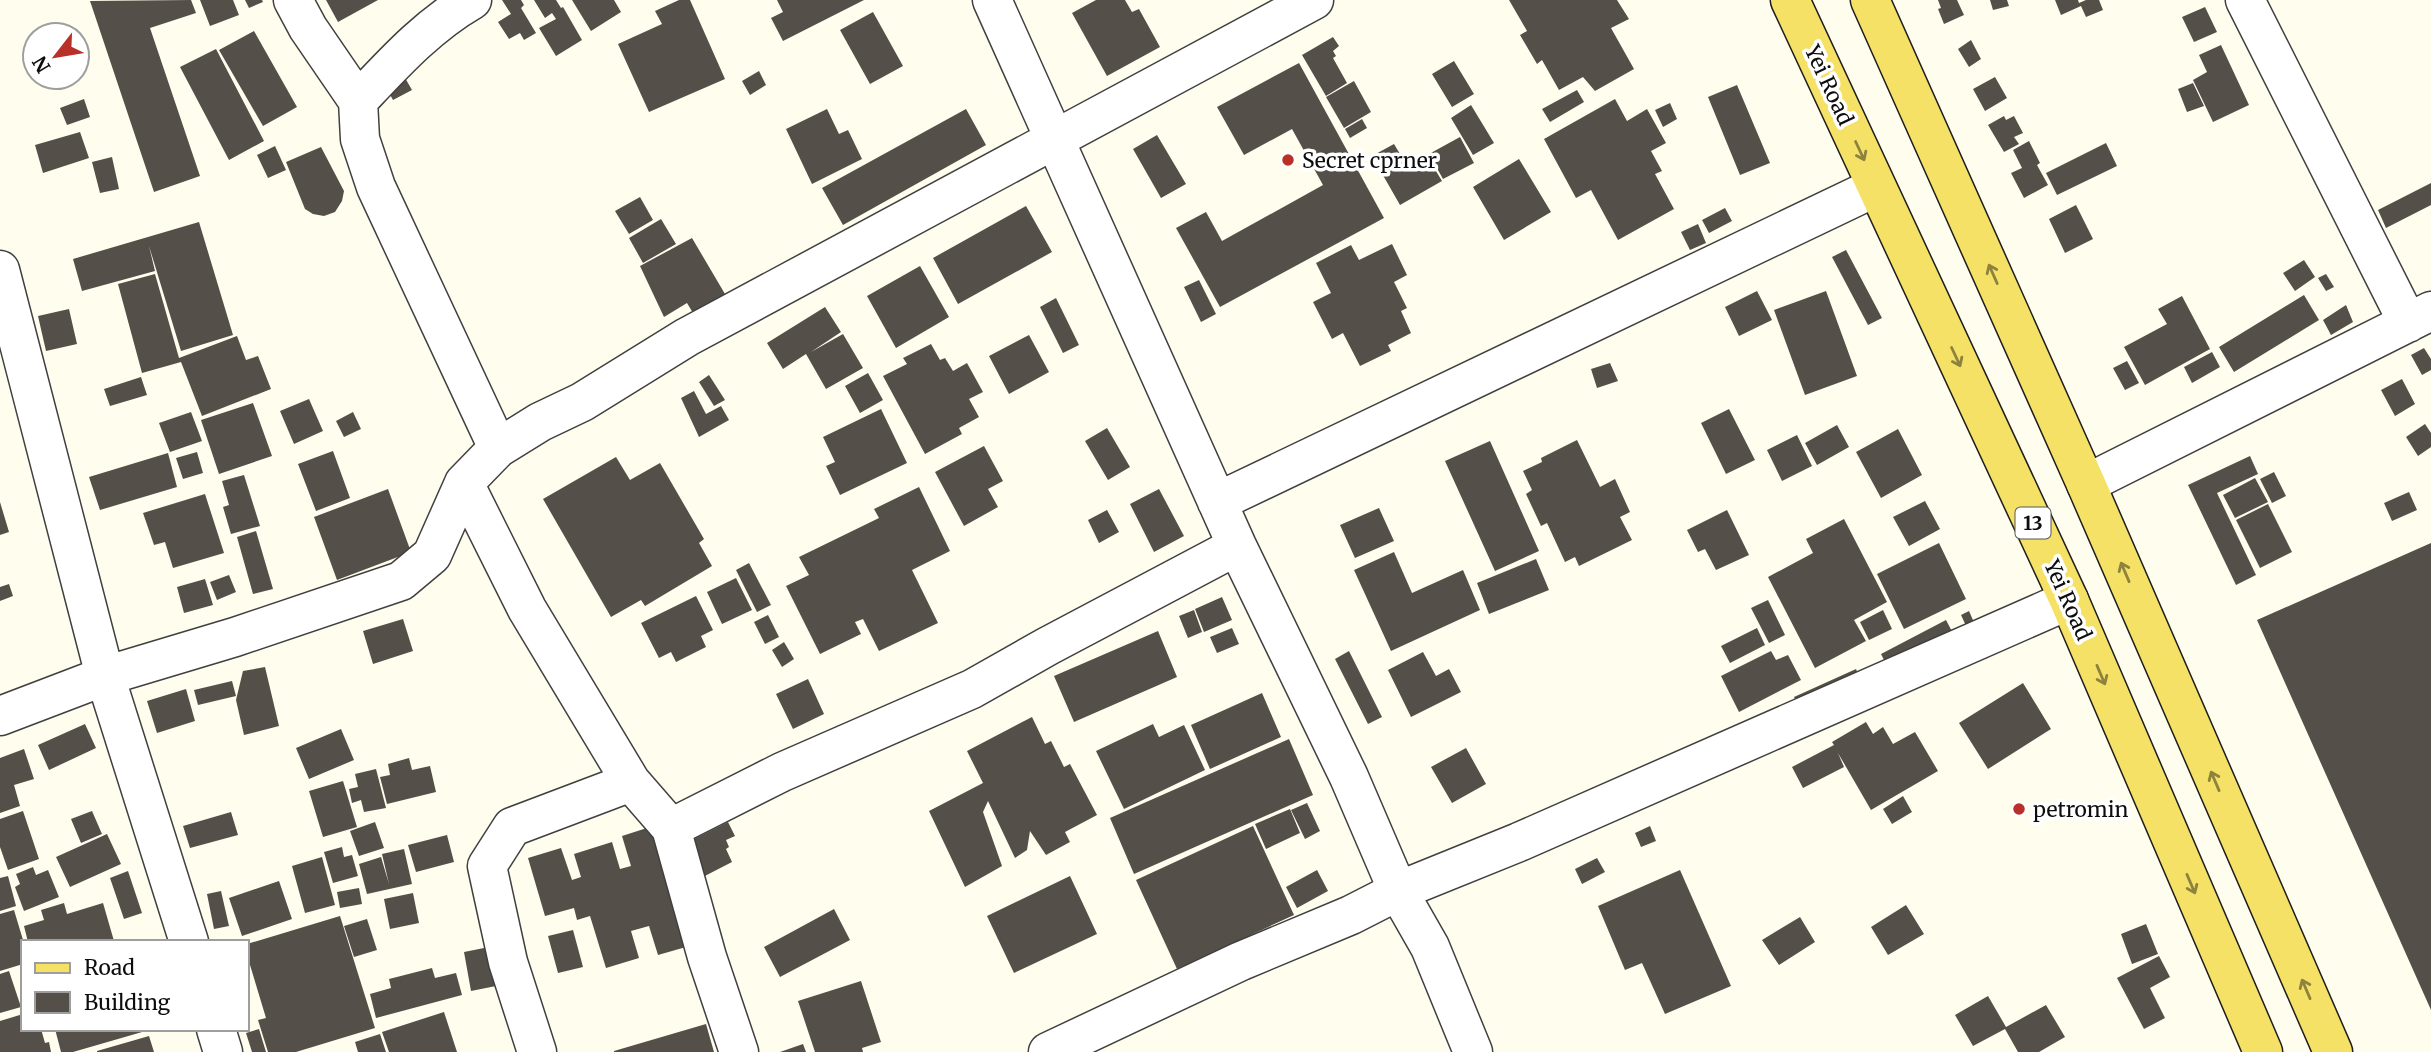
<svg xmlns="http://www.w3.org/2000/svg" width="2431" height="1052" font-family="Merriweather,serif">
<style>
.building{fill:#554f49}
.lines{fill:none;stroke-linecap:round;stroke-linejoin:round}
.street-casing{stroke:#404040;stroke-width:41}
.primary-casing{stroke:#1e1e1e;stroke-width:41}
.street{stroke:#fff;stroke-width:38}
.primary{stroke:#f5e166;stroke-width:38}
.oneway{stroke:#8d823e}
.poi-dot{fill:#b93028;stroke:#fff;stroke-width:2.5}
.labels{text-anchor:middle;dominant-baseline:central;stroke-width:7;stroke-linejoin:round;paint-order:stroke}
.shield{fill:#fff;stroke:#565656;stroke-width:2}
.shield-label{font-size:19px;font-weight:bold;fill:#0d0d0d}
.street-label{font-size:21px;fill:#0d0d0d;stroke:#fff}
.poi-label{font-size:21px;fill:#0d0d0d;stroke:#fff;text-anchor:start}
</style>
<rect width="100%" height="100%" fill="#fffded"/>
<path class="building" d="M191,0l5,13 -46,15 50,148 -46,16 -64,-191z
M200,0h33l6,15 -29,11z
M245,0h17l1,2 -14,6z
M326,0h52l-40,22z
M502,0h19l3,5 -3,3 15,25 -12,7 -4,-7 -11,6 -11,-17 13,-8z
M534,0h22l5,8 2,-1 19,33 -26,16 -17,-28 17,-9 -4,-6 -7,5z
M572,0h42l7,12 -30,19z
M679,0h11l35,79 -76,33 -31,-68 44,-20 -7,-13z
M777,0h87l-81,41 -12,-23 12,-6z
M1096,0h29l7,12 7,-3 21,38 -53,29 -35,-63z
M1509,0h108l12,19 -18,9 23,41 -39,22 -12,-14 -24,13 -17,-30 -5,4 -17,-29 7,-4z
M1938,0h19l7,15 -20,9 -6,-15 3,-1z
M1990,0h17l2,6 -16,4z
M2055,0h23l1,3 7,-3h13l4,10 -17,7 -5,-11 -20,9z
M2205,7l12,25 -23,10 -12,-25z
M873,12l30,54 -33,18 -30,-54z
M254,31l43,76 -34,19 -44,-76z
M1333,37l6,9 -6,5 3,5 -3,2 14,25 -21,13 -24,-41z
M1971,40l10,19 -12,8 -11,-18z
M2221,45l28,60 -36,17 -20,-42 14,-8 -8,-17z
M216,49l48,92 -35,19 -49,-93z
M1454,61l20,33 -22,13 -20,-33z
M1299,63l85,155 -164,89 -44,-79 30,-16 16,29 101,-56 -31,-56 -48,26 -27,-48z
M397,64l15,26 -19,10 -14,-25z
M759,71l7,14 -16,10 -8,-14z
M1995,77l12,21 -22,13 -12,-22z
M1354,81l17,31 -27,16 -18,-31z
M2193,83l11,23 -17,6 -9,-23z
M1737,85l33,78 -30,12 -32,-78z
M1577,90l7,12 -34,20 -8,-13z
M84,99l6,18 -23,8 -7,-17z
M1615,99l12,22 20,-12 19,34 -15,8 11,20 -7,3 19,35 -56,31 -27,-50 -15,8 -32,-59z
M1670,103l7,16 -14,8 -8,-17z
M1471,105l23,38 -21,12 -22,-37z
M827,109l12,25 9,-4 14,29 -50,25 -26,-55z
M966,109l20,36 -143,80 -21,-37z
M2004,116l2,4 8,-4 9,17 -9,4 5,7 -15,8 -16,-27z
M1362,119l5,9 -17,10 -5,-9z
M80,132l9,26 -46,15 -8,-28z
M1157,135l29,49 -25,14 -28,-49z
M1460,137l14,26 -31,16 -14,-25z
M2029,141l11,22 -3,2 11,20 -24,13 -13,-25 11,-5 -9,-18z
M2106,143l11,23 -60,29 -11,-22z
M1394,144l12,20 19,-11 17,28 -42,24 -28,-49z
M275,146l11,24 -18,8 -11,-23z
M321,147l23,44 -2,10 -7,11 -11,4 -11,-2 -8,-5 -19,-47z
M112,157l7,32 -19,4 -8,-31z
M1519,159l32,53 -47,28 -31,-53z
M2431,183v22l-45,23 -8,-18z
M640,197l13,23 -24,14 -14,-23z
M2076,205l17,34 -28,14 -16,-34z
M1026,206l26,46 -94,52 -25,-46z
M1725,208l7,13 -23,12 -7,-13z
M661,219l15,25 -33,19 -14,-25z
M199,222l34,113 -52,16 -32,-105 6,25 -73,20 -9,-32z
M1698,224l8,19 -16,7 -9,-18z
M692,238l33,56 -32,19 -6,-10 -23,14 -24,-51z
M1392,244l15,31 -13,7 13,26 -6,3 10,22 -23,12 3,6 -31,15 -17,-33 -11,6 -19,-37 18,-9 -15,-30 35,-18 8,15z
M1846,250l36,68 -14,7 -36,-68z
M2304,260l11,17 -20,14 -12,-18z
M920,266l29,51 -53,31 -29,-52z
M155,274l24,84 58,-22 9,24 12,-4 13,33 -69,27 -21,-54 -39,11 -24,-89z
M2326,274l8,13 -8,4 -8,-13z
M1199,280l17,34 -15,8 -17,-35z
M1757,291l15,29 -33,16 -14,-29z
M1826,291l31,85 -52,19 -31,-85z
M2304,295l15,25 -85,52 -15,-25z
M2182,296l28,53 -65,36 -21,-38 43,-23 -9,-15z
M1056,298l23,47 -16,8 -23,-46z
M2346,305l7,17 -22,13 -8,-15z
M825,307l16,25 -30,20 32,-18 20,34 -37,21 -20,-35 -23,15 -16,-26z
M69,309l8,35 -31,7 -8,-35z
M1029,335l20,37 -40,22 -20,-38z
M931,344l9,16 5,-2 8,13 14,-8 16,29 -14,7 10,18 -20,11 3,6 -37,20 -42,-78 24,-12 -4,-6z
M2424,348l7,11v11l-9,5 -11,-20z
M2212,352l8,15 -28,16 -8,-16z
M2127,361l12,22 -14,7 -12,-22z
M1610,363l8,18 -21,7 -6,-19z
M868,373l15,27 -23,13 -15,-27z
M709,375l16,25 -11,6 -15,-24z
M141,377l6,18 -37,11 -6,-17z
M2402,379l13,25 -20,12 -14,-26z
M694,391l12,23 15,-8 8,14 -30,17 -18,-39z
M309,399l14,32 -29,13 -14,-33z
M253,403l19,53 -53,18 -18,-54z
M881,409l26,54 -67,32 -14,-29 9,-4 -12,-25z
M1729,409l26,51 -29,14 -25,-51z
M191,412l11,29 -32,11 -11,-29z
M353,412l8,17 -17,8 -8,-16z
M2425,424l6,9v14l-13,9 -12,-19z
M1837,425l12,22 -32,18 -12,-22z
M1107,428l23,39 -22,13 -23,-39z
M1898,429l24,46 -41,23 -25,-46z
M1797,435l15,31 -30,15 -15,-31z
M1577,440l23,47 15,-8 15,33 -10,5 12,23 -53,26 -4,-9 -10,5 -18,-39 -6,3 -15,-32 6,-4 -9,-19 19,-9 -1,-4z
M1490,441l49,110 -44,20 -50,-110z
M984,446l19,35 -15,8 10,18 -34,19 -29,-54z
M333,451l17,47 -34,13 -18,-47z
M197,452l6,21 -20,6 -7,-21z
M168,453l9,34 -77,23 -11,-33z
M2250,456l8,18 -41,19 39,82 -20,10 -48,-100z
M616,457l14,23 30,-17 44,76 -5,4 13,23 -67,40 -4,-6 -30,17 -68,-118z
M2274,472l12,24 -14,7 -12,-24z
M244,475l16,51 -29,8 -8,-27 6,-2 -7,-24z
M2255,478l13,24 -33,16 -12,-23z
M919,487l31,64 -38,19 26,53 -59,28 -16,-32 -8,3 6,12 -41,20 -34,-68 23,-11 -10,-18 80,-39 -5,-9z
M388,489l23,63 -74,28 -23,-63z
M1159,489l25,47 -30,16 -24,-48z
M2409,492l8,18 -25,11 -8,-18z
M205,494l19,59 -51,15 -8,-26 -11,3 -11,-32z
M1925,501l15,28 -31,17 -16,-29z
M0,502l9,30 -9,3z
M2268,504l24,48 -32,16 -24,-48z
M1379,508l15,33 -39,17 -15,-33z
M1107,510l12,22 -20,11 -11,-23z
M1727,510l22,45 -33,15 -11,-21 -7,3 -11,-22z
M1844,519l43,83 -33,18 12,21 -51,27 -47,-91 45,-24 -7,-14z
M256,531l17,58 -20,5 -16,-57z
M1939,543l27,56 -62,30 -27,-55z
M2431,543v467l-174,-390z
M1394,552l18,41 51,-23 17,40 -89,41 -37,-81z
M1536,559l13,31 -60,24 -12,-31z
M749,563l22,42 -14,7 -21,-42z
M229,575l7,17 -19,8 -7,-18z
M736,578l16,32 -30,14 -15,-32z
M205,579l8,26 -29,8 -7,-26z
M9,584l4,12 -13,5v-14z
M696,596l17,34 -12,6 5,11 -30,15 -5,-10 -12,6 -18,-35z
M1222,597l10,23 -28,12 -9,-23z
M1768,600l17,35 -16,8 -18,-35z
M1194,610l8,22 -14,6 -9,-22z
M1883,610l9,19 -23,11 -9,-18z
M1969,611l7,16 -8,3 -7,-15z
M768,615l11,22 -14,7 -11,-22z
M403,619l10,32 -40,13 -10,-33z
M1946,620l10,19 -66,33 -9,-18z
M1232,628l7,16 -22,9 -7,-16z
M1757,628l8,17 -35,18 -9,-17z
M1158,631l19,46 -103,45 -20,-46z
M784,642l10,17 -12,8 -10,-17z
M1349,651l33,66 -14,7 -33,-65z
M1771,651l5,9 12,-5 13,25 -62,32 -18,-36z
M1423,652l13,24 13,-7 12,23 -50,25 -23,-47z
M265,667l14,59 -35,9 -8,-35 7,-29z
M1856,669l6,15 -62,27 -6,-14z
M808,679l16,35 -31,15 -17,-35z
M232,681l4,15 -38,9 -4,-15z
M2023,683l28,46 -63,40 -29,-46z
M186,689l9,32 -38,12 -10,-32z
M1262,693l19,44 -71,32 -19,-44z
M1032,717l13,27 6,-3 13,26 6,-3 27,51 -32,17 5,10 -24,13 -16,-24 -3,19 -12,8 -27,-57 -5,11 19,54 -37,21 -36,-76 54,-28 -16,-32z
M1866,722l7,12 10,-7 10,17 22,-12 23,39 -67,39 -33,-57 6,14 -41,21 -11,-21 42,-22 -2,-3z
M85,724l11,24 -47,22 -11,-25z
M1153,724l6,13 25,-12 21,45 -81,39 -28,-58z
M341,729l13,31 -45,19 -13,-31z
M1289,739l24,56 -179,79 -24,-56z
M1466,748l20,36 -34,19 -21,-36z
M24,749l10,30 -20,6 6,21 -20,7v-55z
M409,758l3,12 18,-4 6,26 -49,12 -7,-27 10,-2 -2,-11z
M376,769l10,39 -22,4 -3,-12 -9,3 -3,-14 9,-2 -3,-13z
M343,781l14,46 -34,10 -14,-46z
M1903,796l9,16 -20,12 -9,-15z
M1307,803l13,28 -15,8 -14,-29z
M1290,809l10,24 -34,16 -11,-25z
M23,811l16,48 -31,11 -8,-23v-28z
M92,811l10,23 -21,9 -10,-24z
M231,812l7,23 -48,13 -7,-22z
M375,822l9,26 -25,8 -9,-25z
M728,822l7,14 -9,4 3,7 -3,2 6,13 -33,17 -17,-34z
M1253,826l41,89 -117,54 -41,-89z
M1650,826l6,15 -15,6 -6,-14z
M650,827l36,120 -28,8 -9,-29 -18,5 8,27 -33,10 -16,-52 -13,4 -3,-12 -29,8 -17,-58 33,-10 11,32 9,-3 -7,-23 38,-12 8,27 11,-3 -9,-30z
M107,834l14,30 -51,23 -14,-30z
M447,835l7,27 -38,10 -8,-27z
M342,847l2,10 8,-2 6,21 -25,7 -9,-31z
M404,849l8,35 -45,10 -8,-30 22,-7 8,27 -7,-30z
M322,857l13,48 -30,8 -13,-47z
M1597,858l8,14 -23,12 -7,-15z
M33,867l3,8 12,-5 11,27 -35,14 -9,-24 5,-3 -4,-10z
M1317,870l11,21 -31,17 -11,-21z
M1680,870l51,116 -66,28 -23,-51 -17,7 -27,-64z
M128,871l14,42 -18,6 -14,-41z
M8,876l8,30 -16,5v-33z
M1070,876l27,58 -83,39 -27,-57z
M279,881l13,38 -50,17 -13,-38z
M359,888l3,16 -22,4 -3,-16z
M221,891l8,35 -15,3 -7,-35z
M413,893l6,30 -29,6 -6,-30z
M64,903l3,11 36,-11 11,38 -86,1 -4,-16 20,-6 -3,-10z
M1906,905l18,29 -36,21 -17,-28z
M834,909l16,31 -70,37 -16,-30z
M14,910l9,30v24l-23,7v-57z
M340,916l35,112 -79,24h-28l-10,-32 8,-2 -19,-63v-11z
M1800,917l15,25 -36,23 -17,-25z
M367,919l10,31 -23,7 -10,-31z
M2146,924l12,30 -26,10 -11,-30z
M573,930l10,37 -25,6 -10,-37z
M489,947l7,39 -25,5 -7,-39z
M2159,956l11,21 -20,11 15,30 -21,11 -27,-51z
M432,968l3,10 21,-5 6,22 -86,23 -6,-24 21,-6 -2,-9z
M9,971l12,36 -21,6v-39z
M861,981l20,61 -19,6 1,4h-48l-17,-51z
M1988,996l18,31 40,-22 19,32 -26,15h-21l-13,-23 -32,17 -18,-31z
M444,1012l13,40h-68l-7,-20z
M23,1014v15h18l4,14 4,-1 2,10h-51v-31z
M706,1024l8,28h-100v-1z
M55,1029h94v1l-76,22h-12z
M259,1029l7,23h-14l-6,-19z
M380,1034l6,18h-28l-3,-10z
M149,1036l5,16h-57v-1z
M803,1044l3,8h-26z"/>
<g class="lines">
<g class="street-casing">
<path id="street" d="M293,0l15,28 50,73
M472,0c-45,26 -79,64 -114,101l2,38 16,48 122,261
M992,0l245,546 112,231 49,114 32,56 43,105
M2245,0l163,323
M0,270l105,406 84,266
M464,483l63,126 104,173 40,46 36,129 32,95
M2086,484l345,-173
M1217,502l659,-315
M0,716l105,-40 130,-39 166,-56 31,-26 32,-72 34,-35 42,-26 42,-20 105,-65 627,-337
M671,828l111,-56 190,-83 76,-43 189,-100
M216,1029l7,23
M537,1052l-29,-90 -21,-96 25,-39 119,-45
M1048,1052l193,-91 110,-46 47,-24 121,-49 550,-242"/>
</g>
<g class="primary-casing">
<path id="primary" d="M1790,0l279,600 194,452
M1870,0l216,484 247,568"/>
</g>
<use href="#street" class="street"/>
<use href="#primary" class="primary"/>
</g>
<defs><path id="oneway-shaft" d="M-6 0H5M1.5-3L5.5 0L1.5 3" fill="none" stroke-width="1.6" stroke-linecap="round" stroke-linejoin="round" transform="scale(1.75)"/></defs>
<g class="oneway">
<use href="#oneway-shaft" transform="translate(1860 151) rotate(65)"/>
<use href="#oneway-shaft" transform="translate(1993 274) rotate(-114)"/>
<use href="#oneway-shaft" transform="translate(1956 357) rotate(65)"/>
<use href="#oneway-shaft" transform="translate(2125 572) rotate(-113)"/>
<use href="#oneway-shaft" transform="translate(2101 675) rotate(67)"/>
<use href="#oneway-shaft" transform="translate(2215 781) rotate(-113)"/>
<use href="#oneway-shaft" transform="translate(2191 884) rotate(67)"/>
<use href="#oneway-shaft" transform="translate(2306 989) rotate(-113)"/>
</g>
<g class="poi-dot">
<circle cx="1288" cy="160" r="7"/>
<circle cx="2019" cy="809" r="7"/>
</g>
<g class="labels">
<rect class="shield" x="2015.5" y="507.5" width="35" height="31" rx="5"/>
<g class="shield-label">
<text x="2033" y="523">13</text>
</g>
<g class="street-label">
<text transform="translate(1829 85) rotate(65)">Yei Road</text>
<text transform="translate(2068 600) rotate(66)">Yei Road</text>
</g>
<g class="poi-label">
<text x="1302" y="160">Secret cprner</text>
<text x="2033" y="809">petromin</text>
</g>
</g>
<rect x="21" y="940" width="228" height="91" fill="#ffffff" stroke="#9e9e9e" stroke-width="2"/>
<rect x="35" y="963" width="35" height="10" fill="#f5e166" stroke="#9e9e9e" stroke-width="2"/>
<text x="84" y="975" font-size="21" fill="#0d0d0d">Road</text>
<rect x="35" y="992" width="35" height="21" fill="#554f49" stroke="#9e9e9e" stroke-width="2"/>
<text x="84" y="1010" font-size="21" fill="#0d0d0d">Building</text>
<g transform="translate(56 56) rotate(239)"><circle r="33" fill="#ffffff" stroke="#9e9e9e" stroke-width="2"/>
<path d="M0-5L12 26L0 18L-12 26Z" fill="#b93028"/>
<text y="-10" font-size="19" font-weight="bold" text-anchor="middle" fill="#0d0d0d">N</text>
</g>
</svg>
